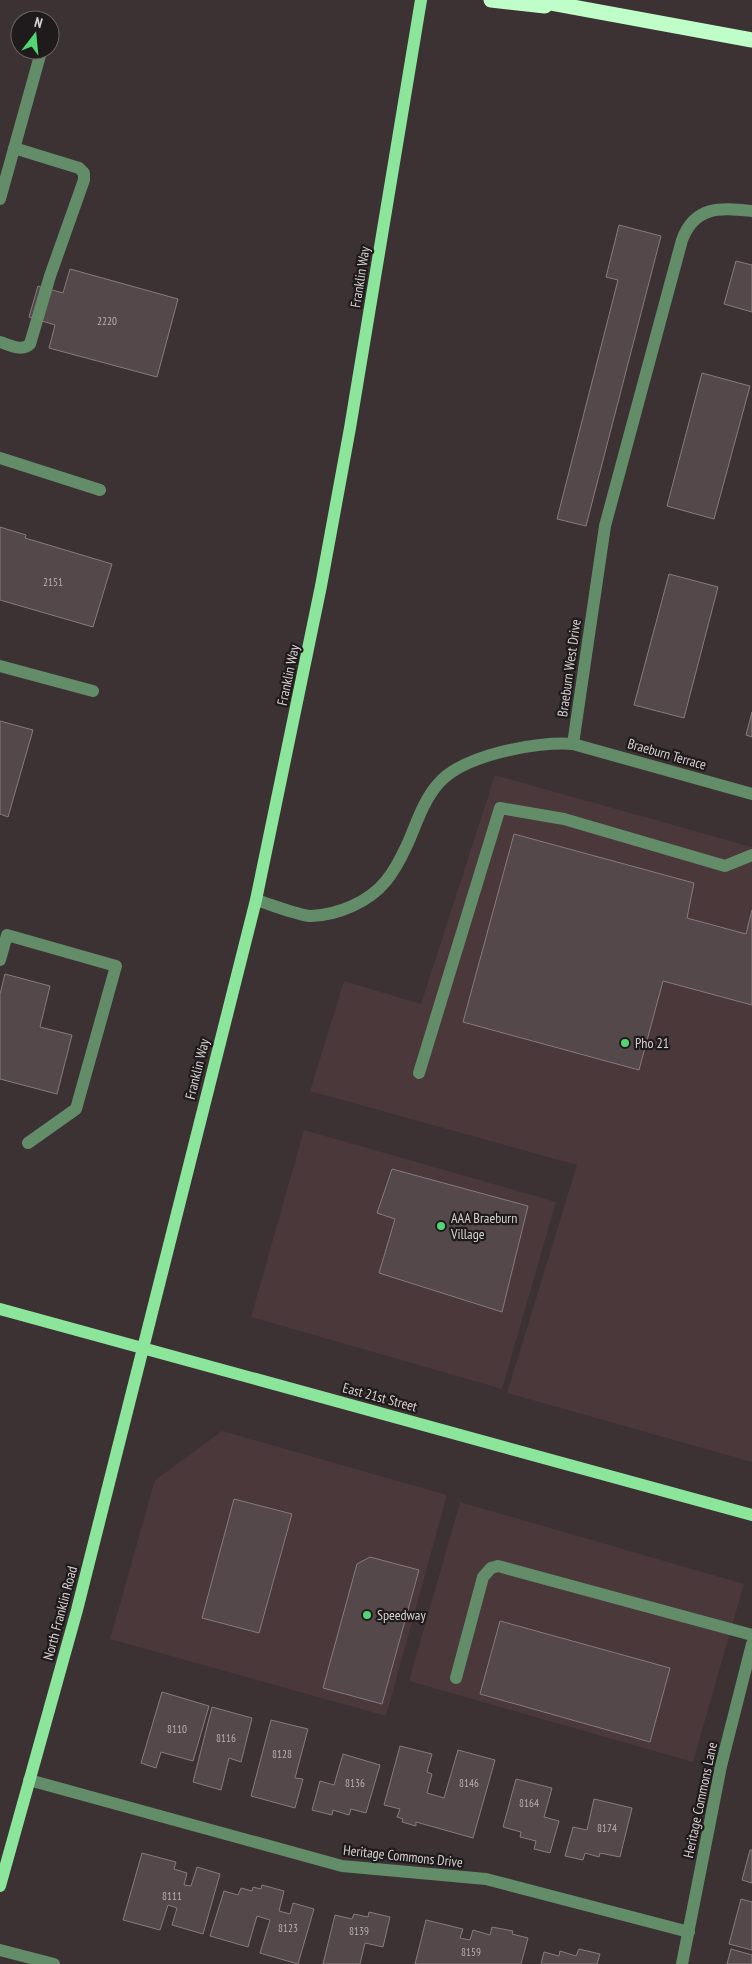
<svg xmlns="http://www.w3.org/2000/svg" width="752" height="1964" font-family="'PT Sans Narrow',sans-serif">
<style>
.built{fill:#4a383b}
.building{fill:#54484a;stroke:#887b7d}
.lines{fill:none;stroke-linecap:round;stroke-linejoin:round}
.minor{stroke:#638d69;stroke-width:12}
.major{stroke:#8be69b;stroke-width:12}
.highway{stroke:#bffec8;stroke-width:15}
.poi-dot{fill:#52d673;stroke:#1f1a1b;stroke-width:2}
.labels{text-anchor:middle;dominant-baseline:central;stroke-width:4.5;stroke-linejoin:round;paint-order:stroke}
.number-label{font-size:11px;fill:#b7afb0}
.street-label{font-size:14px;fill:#d8d1d2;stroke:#1f1a1b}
.poi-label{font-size:14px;fill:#d8d1d2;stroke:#1f1a1b;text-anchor:start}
</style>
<rect width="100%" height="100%" fill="#3c3133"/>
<path class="built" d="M495,775l257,72v615l-245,-69 70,-228 -267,-74 34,-110 77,23z
M304,1130l252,72 -54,187 -251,-72z
M222,1431l225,64 -61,221 -276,-77 45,-159z
M460,1502l284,82 -51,178 -284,-81z"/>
<path class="building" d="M619,225l42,11 -75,290 -29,-7 61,-239 -12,-3z
M736,261l16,4v47l-28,-8z
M70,269l108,30 -21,78 -108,-29 6,-23 -26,-8 9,-31 25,7z
M702,373l48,13 -36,133 -47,-13z
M0,527l26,8 -1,3 87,26 -19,63 -93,-27z
M669,574l49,13 -34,131 -50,-13z
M752,712v25l-6,-2z
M0,721l33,9 -25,87 -8,-3z
M514,834l180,49 -7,35 59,16 6,-24v95l-89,-24 -24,89 -176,-48z
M5,974l45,12 -10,41 32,8 -15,59 -57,-15v-85z
M392,1169l136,37 -26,106 -123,-39 16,-54 -18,-6z
M234,1499l58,15 -33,119 -57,-15z
M370,1557l49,13 -37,134 -59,-16 34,-124z
M500,1621l170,47 -20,74 -170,-48z
M162,1692l47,14 -16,55 -32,-9 -5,16 -15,-5z
M212,1707l40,11 -11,44 -12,-4 -8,32 -28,-8z
M271,1720l37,9 -13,49 8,1 -8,29 -44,-12z
M400,1746l32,8 -5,18 5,2 -5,19 17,5 14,-48 37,10 -22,78 -57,-16v4l-14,-4 1,-3 -6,-2 3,-8 -16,-4z
M343,1754l37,11 -14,48 -15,-4 -2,6 -16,-5 -1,5 -20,-5 8,-29 14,4z
M516,1779l36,9 -8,29 15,4 -9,32 -16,-4 2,-8 -16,-4 1,-5 -18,-5z
M594,1799l38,9 -12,49 -20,-4 -1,4 -14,-4 -2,7 -18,-4 8,-29 14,3z
M750,1850h2v33l-10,-3z
M142,1853l34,9 -2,7 13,4 -3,12 7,1 6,-19 23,7 -17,60 -31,-9 5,-17 -9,-3 -8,25 -37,-10z
M262,1885l22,6 -5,20 11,3 3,-11 21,6 -16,55 -38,-11 10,-33 -13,-4 -9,31 -38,-11 14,-45 14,4 3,-7 11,3 1,-4 8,2z
M741,1899l11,3v48l-23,-6z
M369,1912l21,5 -7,30 -18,-4 -5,21h-37l12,-49 17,4 2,-5 14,3z
M426,1920l37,9 -3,9 10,2 3,-10 17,5 2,-8 21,4 -1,3 16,4 -7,26h-106z
M579,1949l21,5 -3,10h-56l3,-12 15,4 1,-5 16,5z
M731,1949l21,6v9h-25z"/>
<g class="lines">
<path class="minor" d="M0,199l41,-147
M0,342c10,3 22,10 30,2l20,-68 34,-96v-7l-5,-5 -65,-20
M0,458l100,32
M0,666l93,25
M573,744l32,-218 77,-286c13,-35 39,-32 70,-29
M256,900c14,4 43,16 55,16 27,-1 58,-14 75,-35 9,-11 15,-23 21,-36 9,-20 16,-44 31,-61 24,-29 99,-43 135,-40l179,50
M0,960l7,-25 109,31 -40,143 -48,34
M419,1073l81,-265 64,11 161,47 27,-11
M456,1678l27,-101 8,-9 7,-2 254,69
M29,1780l313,86 144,13 203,53
M0,1950l54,14
M682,1964l39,-198 31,-122"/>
<path class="major" d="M0,1309l752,206
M0,1886l77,-276 179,-710 65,-314 29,-158 71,-428"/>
<path class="highway" d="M491,0l54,6
M535,0l217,40"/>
</g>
<g class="poi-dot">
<circle cx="625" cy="1043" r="5"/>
<circle cx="441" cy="1226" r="5"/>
<circle cx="367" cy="1615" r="5"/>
</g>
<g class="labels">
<g class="number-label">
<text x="107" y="321">2220</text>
<text x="53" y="582">2151</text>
<text x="177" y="1729">8110</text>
<text x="226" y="1738">8116</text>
<text x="282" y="1754">8128</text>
<text x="355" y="1783">8136</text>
<text x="469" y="1783">8146</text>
<text x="529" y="1803">8164</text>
<text x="607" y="1828">8174</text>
<text x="172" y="1896">8111</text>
<text x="288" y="1928">8123</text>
<text x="359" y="1931">8139</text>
<text x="471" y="1952">8159</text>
</g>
<g class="street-label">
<text transform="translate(360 277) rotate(-81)">Franklin Way</text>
<text transform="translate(569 668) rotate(-82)">Braeburn West Drive</text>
<text transform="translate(288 675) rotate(-78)">Franklin Way</text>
<text transform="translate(667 754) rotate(16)">Braeburn Terrace</text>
<text transform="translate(197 1069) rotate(-76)">Franklin Way</text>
<text transform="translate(380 1397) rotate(15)">East 21st Street</text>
<text transform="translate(60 1613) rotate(-75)">North Franklin Road</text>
<text transform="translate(700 1800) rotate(-78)">Heritage Commons Lane</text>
<text transform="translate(403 1856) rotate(6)">Heritage Commons Drive</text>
</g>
<g class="poi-label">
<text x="635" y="1043">Pho 21</text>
<text x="451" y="1218">AAA Braeburn<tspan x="451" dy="16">Village</tspan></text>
<text x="377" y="1615">Speedway</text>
</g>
</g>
<g transform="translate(35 35) rotate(16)"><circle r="24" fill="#1f1a1b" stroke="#696364"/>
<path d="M0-4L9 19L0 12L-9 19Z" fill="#52d673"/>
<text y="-8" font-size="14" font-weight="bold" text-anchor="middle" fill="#d8d1d2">N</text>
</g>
</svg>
